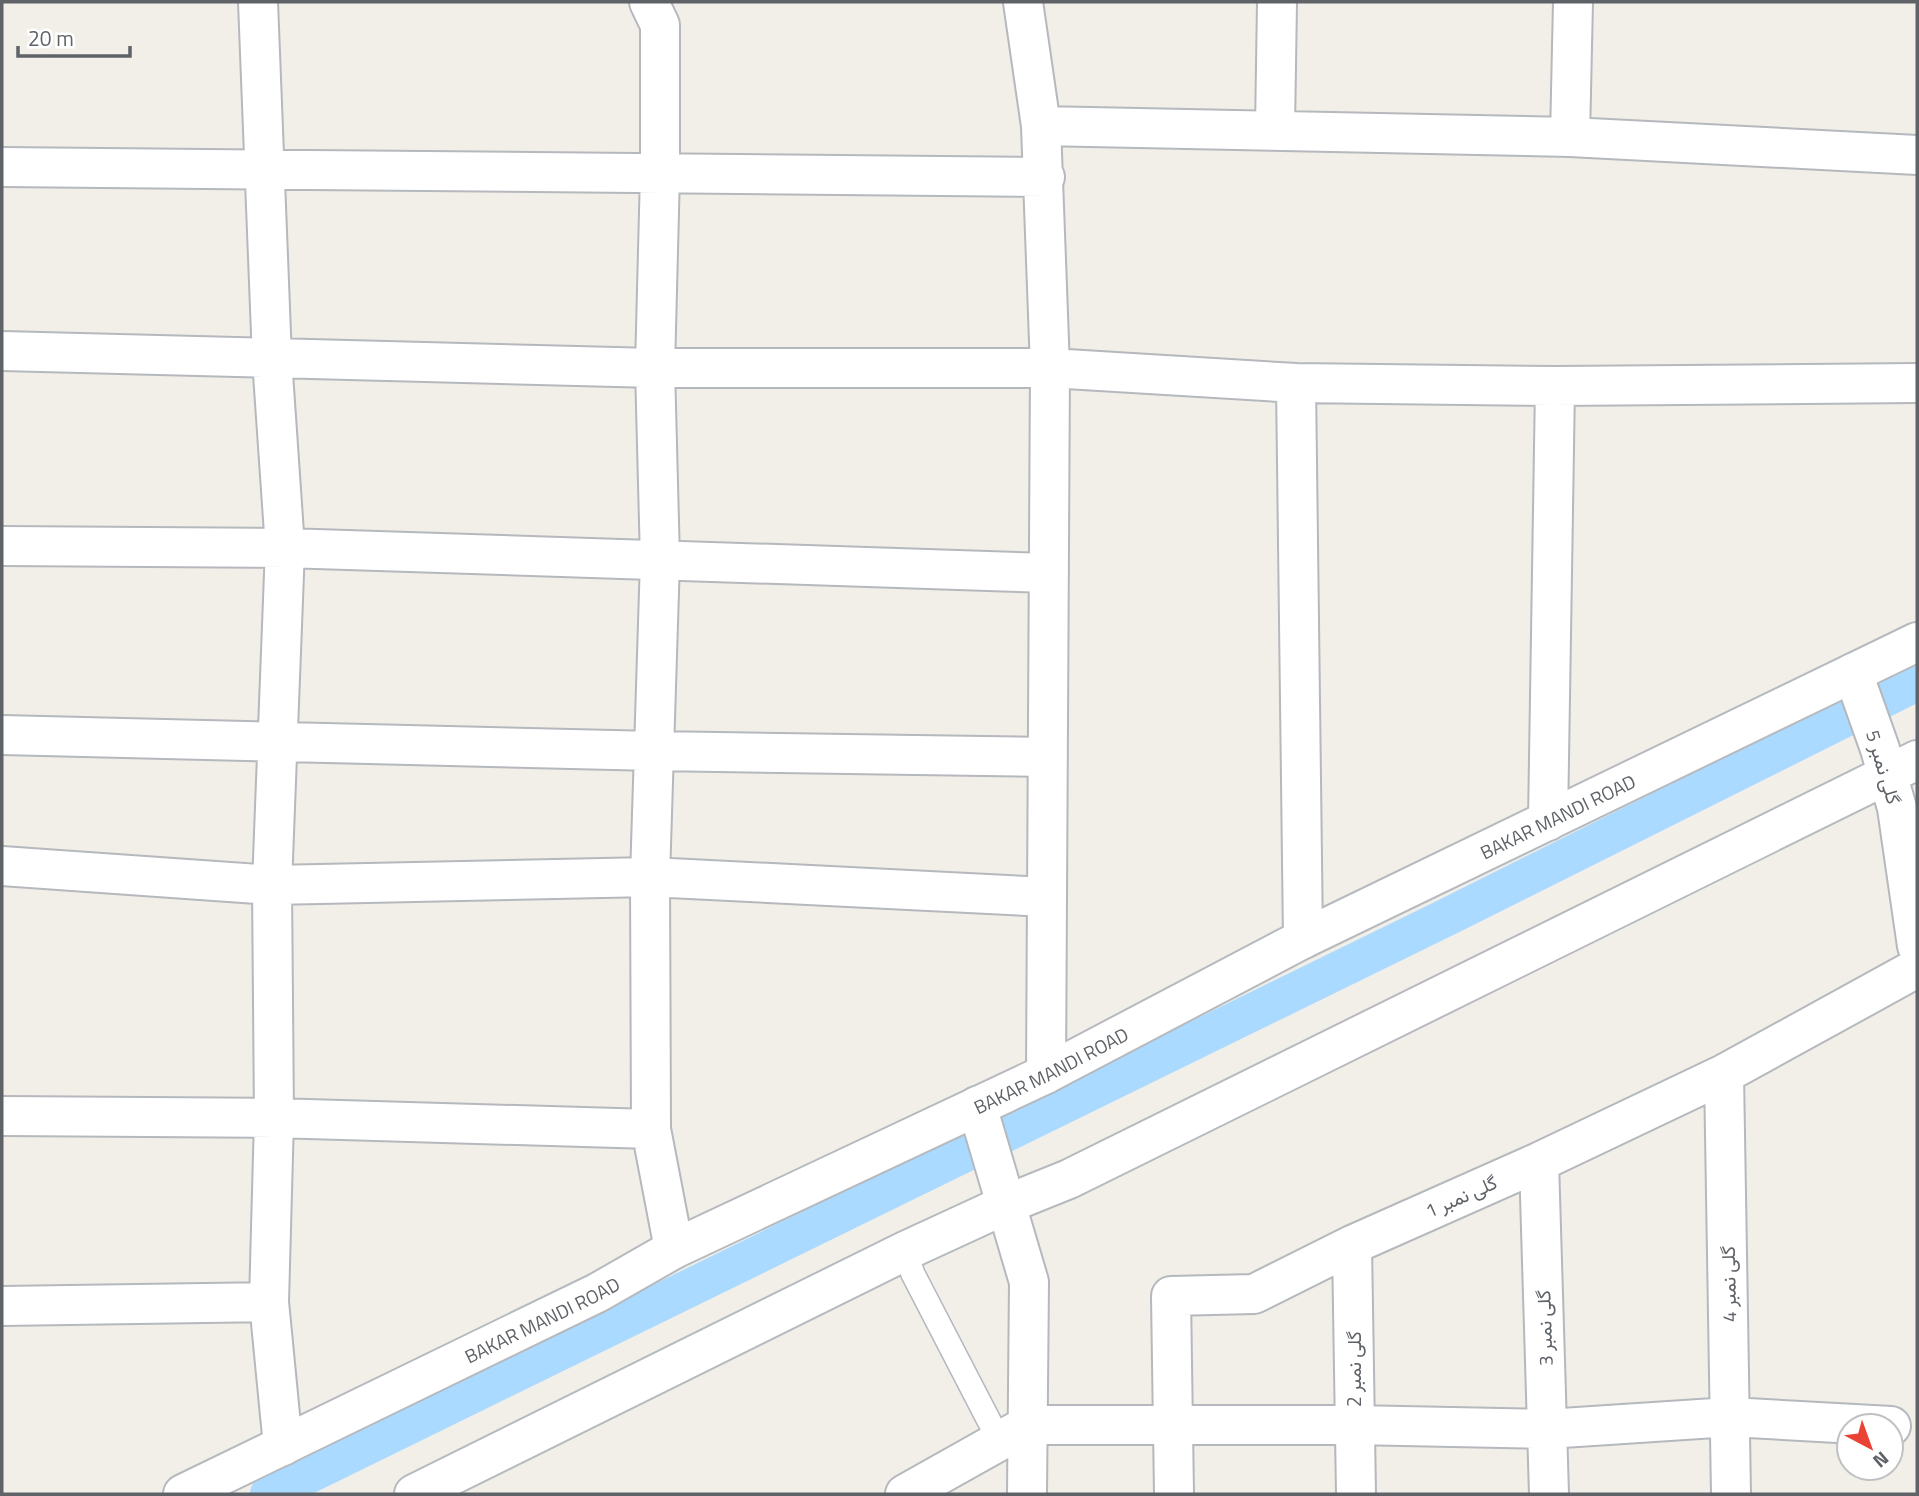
<svg xmlns="http://www.w3.org/2000/svg" width="1919" height="1496" font-family="'Titillium Web',Vazirmatn,sans-serif">
<style>
.lines{fill:none;stroke-linecap:round;stroke-linejoin:round}
.canal{stroke:#aadaff;stroke-width:38}
.lane-casing{stroke:#b5b8bc;stroke-width:26}
.street-casing{stroke:#b5b8bc;stroke-width:42}
.secondary-casing{stroke:#b6babf;stroke-width:42}
.lane{stroke:#fff;stroke-width:23}
.street{stroke:#fff;stroke-width:38}
.secondary{stroke:#fff;stroke-width:38}
.labels{text-anchor:middle;dominant-baseline:central;stroke-width:5;stroke-linejoin:round;paint-order:stroke}
.street-label{font-size:19px;fill:#5f6368;stroke:#fff}
</style>
<rect width="100%" height="100%" fill="#f1efe8"/>
<g class="lines">
<path class="canal" d="M269,1494l1178,-577 470,-235"/>
<g class="lane-casing">
<path id="lane" d="M905,1251l8,23 87,168"/>
</g>
<g class="street-casing">
<path id="street" d="M258,2l14,357 13,189 -13,337 2,233 -5,184 14,144
M649,2l11,23v148l-5,195 5,192 -10,317 1,252 23,120
M1023,2l18,124 9,242 -4,706
M1041,126l529,11 347,18
M1275,129l2,-127
M1570,137l3,-135
M2,167l1043,10
M2,351l653,17h395l246,15 259,3 362,-3
M1296,383l7,556
M2,546l283,2 764,25
M1853,673l27,76 17,59 20,138
M2,735l653,16 393,6
M1548,821l7,-435
M2,866l270,19 378,-8 397,20
M1724,1074l7,420
M977,1106l52,176 -2,212
M2,1116l272,2 377,11
M1539,1162l10,332
M1352,1245l4,249
M2,1306l267,-4
M905,1494l123,-69h325l194,4 183,-12 161,9
M1174,1494l-3,-198 83,-2 98,-49 187,-83 185,-88 193,-106"/>
</g>
<g class="secondary-casing">
<g id="secondary">
<path id="s1" d="M183,1494l414,-201 77,-44 372,-175 257,-135 614,-297"/>
<path d="M414,1494l491,-243 102,-47 62,-25 848,-419"/>
</g>
</g>
<use href="#lane" class="lane"/>
<use href="#street" class="street"/>
<use href="#secondary" class="secondary"/>
</g>
<g class="labels">
<g class="street-label">
<text transform="translate(1884 767) rotate(73)">گلی نمبر 5</text>
<text stroke="none"><textPath href="#s1" startOffset="1533">BAKAR MANDI ROAD</textPath></text>
<text stroke="none"><textPath href="#s1" startOffset="966">BAKAR MANDI ROAD</textPath></text>
<text transform="translate(1461 1196) rotate(-24)">گلی نمبر 1</text>
<text transform="translate(1728 1284) rotate(-91)">گلی نمبر 4</text>
<text stroke="none"><textPath href="#s1" startOffset="399">BAKAR MANDI ROAD</textPath></text>
<text transform="translate(1544 1328) rotate(-92)">گلی نمبر 3</text>
<text transform="translate(1353 1369) rotate(-90)">گلی نمبر 2</text>
</g>
</g>
<rect width="1919" height="1496" fill="none" stroke="#5f6368" stroke-width="7"/>
<g transform="translate(1870 1447) rotate(139)"><circle r="33" fill="#ffffff" stroke="#bfc1c3" stroke-width="2"/>
<path d="M0-5L12 26L0 18L-12 26Z" fill="#ea4335"/>
<text y="-10" font-size="19" font-weight="bold" text-anchor="middle" fill="#5f6368">N</text>
</g>
<path d="M18 46v10h112v-10" fill="none" stroke="#5f6368" stroke-width="3.5"/>
<text x="28" y="46" font-size="21" fill="#5f6368" stroke="#ffffff" stroke-width="5" paint-order="stroke">20 m</text>
</svg>
